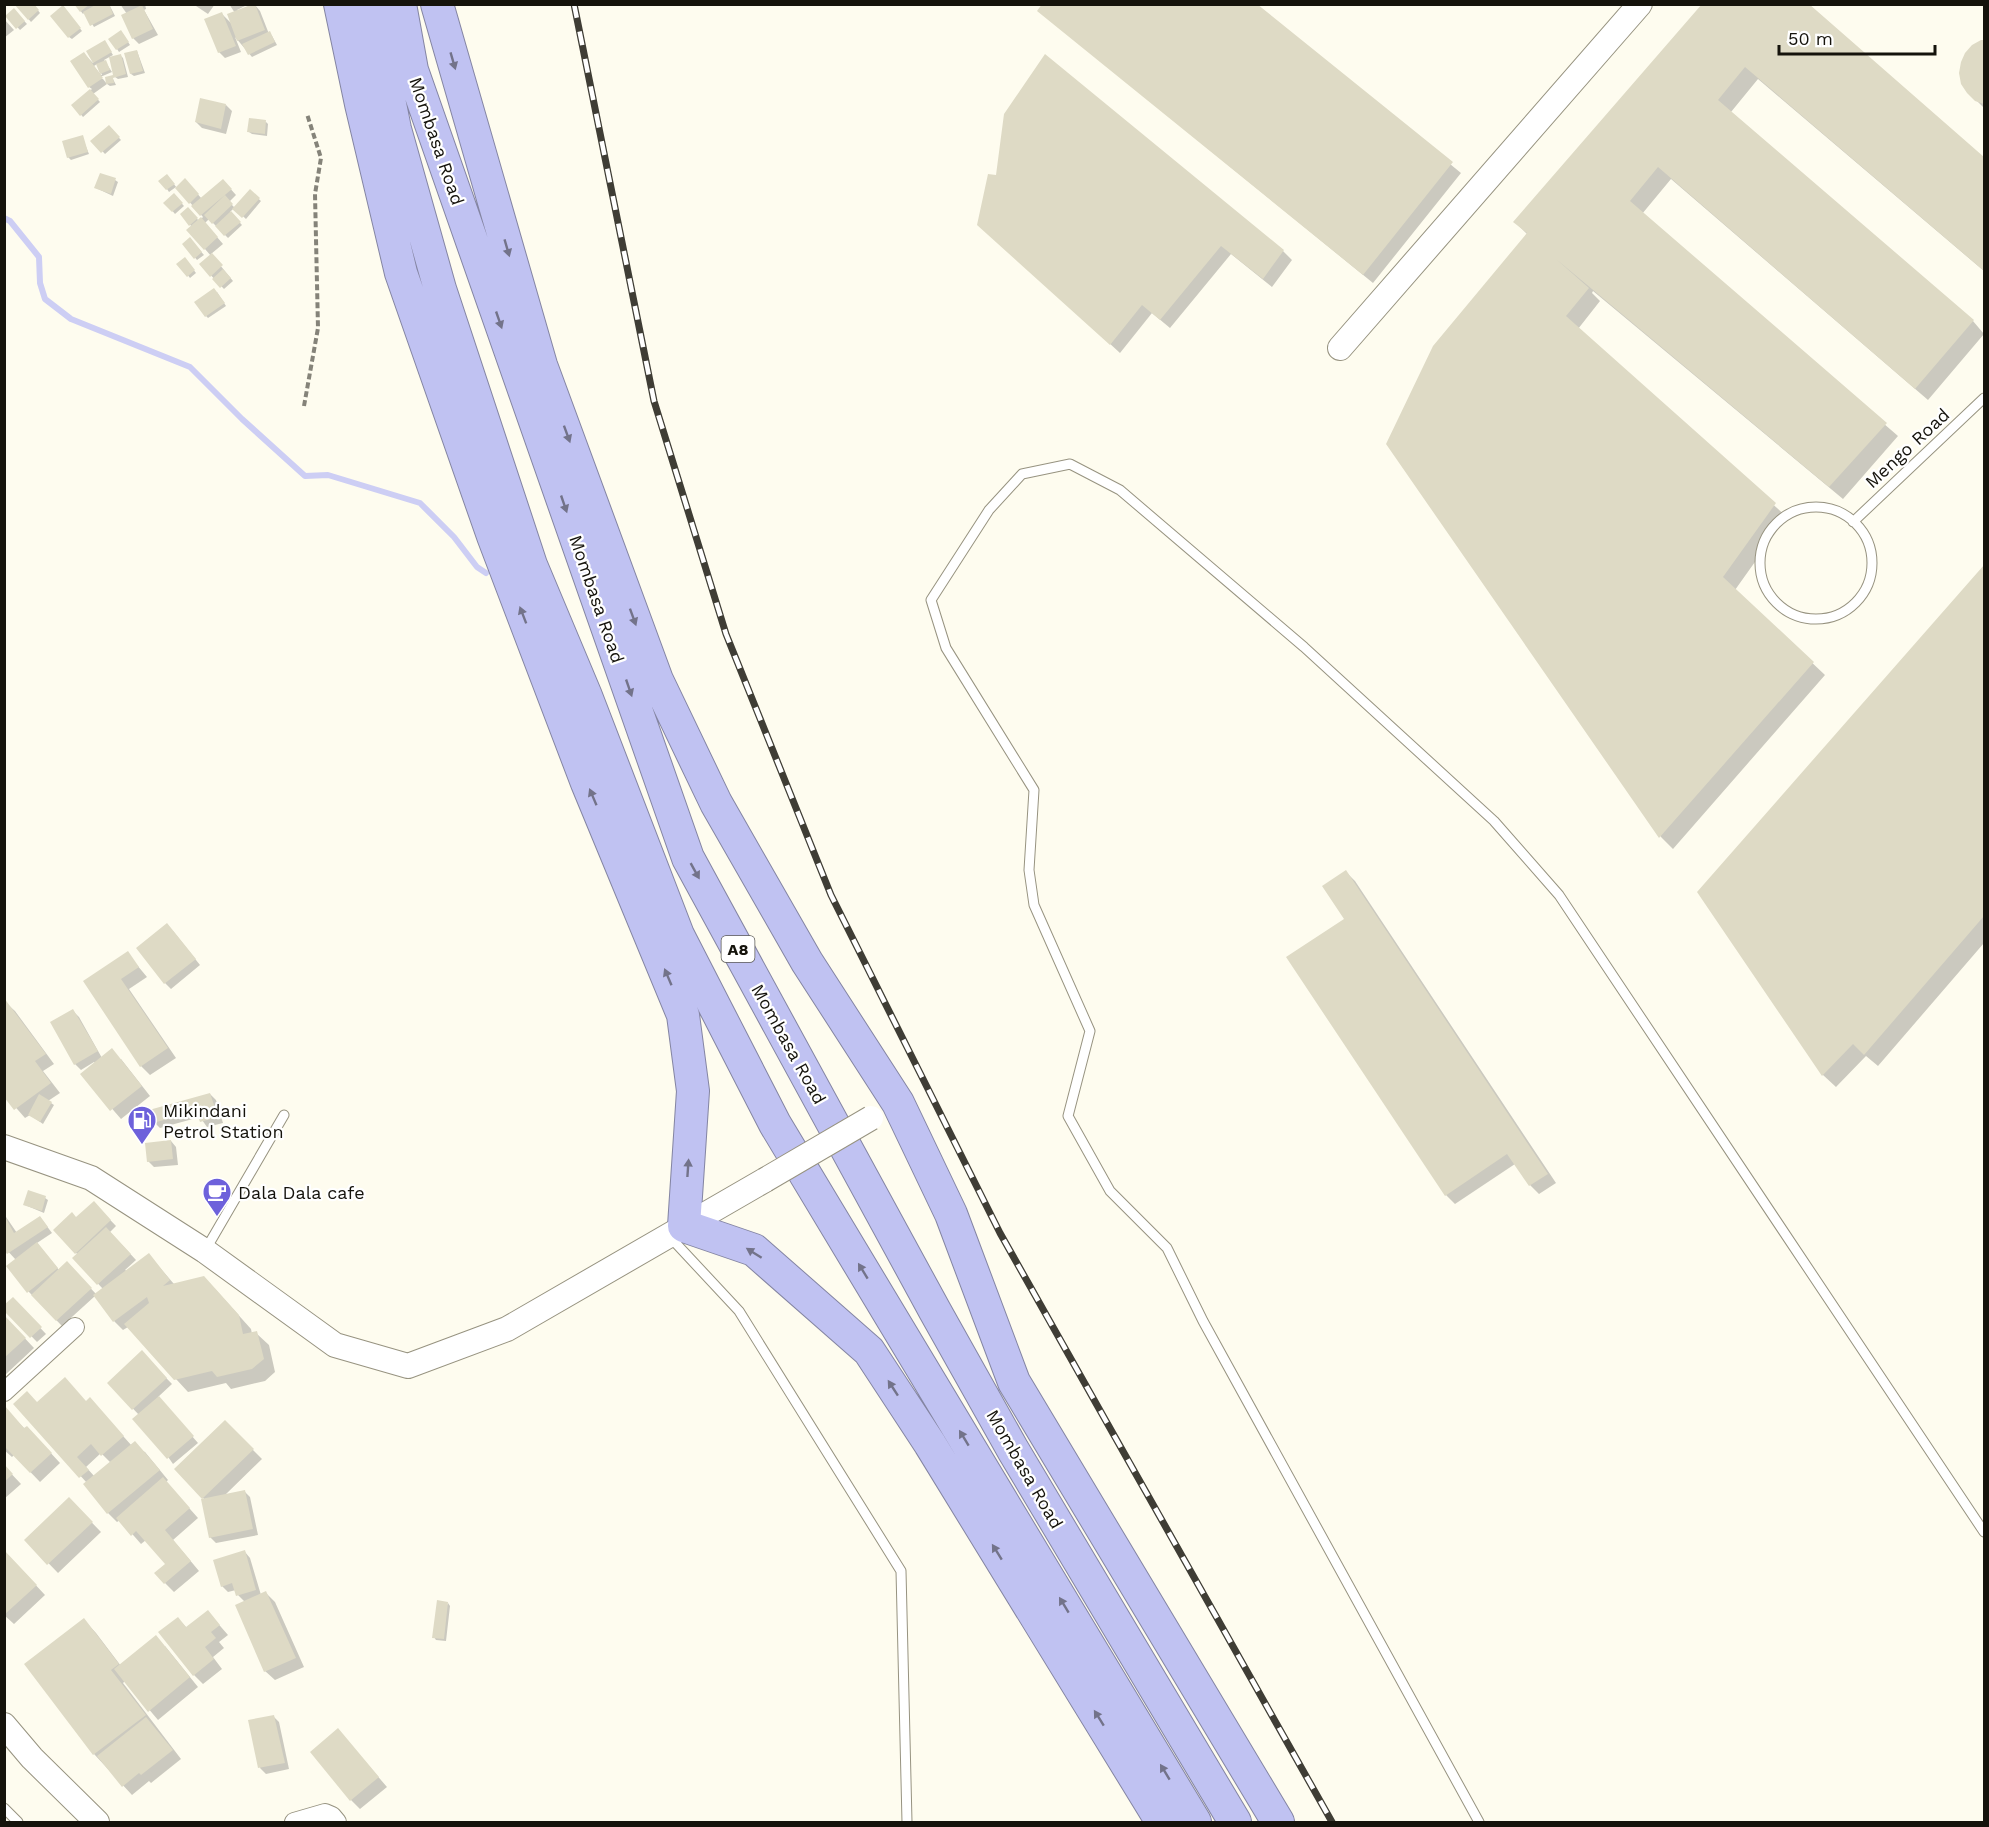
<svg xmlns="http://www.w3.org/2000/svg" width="1989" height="1827" font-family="'Work Sans',sans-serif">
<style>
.shadow{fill:#0003;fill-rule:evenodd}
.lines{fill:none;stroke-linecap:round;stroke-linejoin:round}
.stream{stroke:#cdcef4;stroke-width:6}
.building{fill:#dedac5}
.lane-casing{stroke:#979380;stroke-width:11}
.street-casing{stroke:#979380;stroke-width:20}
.secondary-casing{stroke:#979380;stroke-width:26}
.highway-casing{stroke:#8485a2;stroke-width:34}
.path{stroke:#858379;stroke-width:4;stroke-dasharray:6 3;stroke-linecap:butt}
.lane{stroke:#fff;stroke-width:9}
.street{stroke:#fff;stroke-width:18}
.secondary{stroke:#fff;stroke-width:24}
.highway{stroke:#c0c2f2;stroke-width:32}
.rail-casing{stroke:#3f3d35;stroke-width:7}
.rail{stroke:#fff;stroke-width:4.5;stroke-dasharray:14;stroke-linecap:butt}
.secondary-bridge-casing{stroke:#979380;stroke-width:26;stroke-linecap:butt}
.secondary-bridge{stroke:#fff;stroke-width:24}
.oneway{fill:#73738a}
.labels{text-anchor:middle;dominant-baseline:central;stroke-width:4.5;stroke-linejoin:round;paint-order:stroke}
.shield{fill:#fff;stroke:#5b5a55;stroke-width:1.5}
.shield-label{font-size:16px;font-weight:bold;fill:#15130c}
.street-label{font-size:18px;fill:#15130c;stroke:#fff}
.poi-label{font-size:18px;fill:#15130c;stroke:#fff;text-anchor:start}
</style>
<rect width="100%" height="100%" fill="#fefcef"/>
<path class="shadow" d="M16,4h17l7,9 -9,9z
M92,4l3,3 14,-3 6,12 -21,11 -9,-15 -2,2 -7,-9z
M120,4h25l1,5 -2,1 14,25 -19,9 -6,-6 -6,-24z
M193,4h22l-7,10z
M229,4h15l1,2 -8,4 1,2 17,-7 5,6 9,23 3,2 5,9 -25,12 -17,-20 6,15 -16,6 -6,-6 3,-38 10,10 3,-11z
M1255,4l206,169 -88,110 -334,-272z
M1807,4l177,155v112l-226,-192 -27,33 242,209 11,13 -56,66 -257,-221 -29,35 256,222 -55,63 -250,-208 -1,2 8,8 -22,28 209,188 -52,73 90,85 -152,174 -12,-12 -273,-393 140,-209 -13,-13z
M14,10l13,14 -7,6 -13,-14z
M65,10l17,21 -10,8 -3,-2z
M4,19l10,11 -10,8z
M123,34l7,11 -11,7 -2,-3z
M1984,41v67l-16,-16 14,-50z
M105,42l8,13 -9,5 8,12 -14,6 5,1 4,5 -14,10 7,8 -17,15 -10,-12 19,-16 -3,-2 -5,-33 9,9zM97,64l5,11h-1l-7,-9z
M137,51l8,22 -11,3 -3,-2z
M121,56l2,2 5,19 -10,2 -3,-2z
M112,77l4,8 -6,1 -3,-2 -1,-6z
M226,105l6,6 -6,23 -24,-6 -6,-6z
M266,122l2,2 -1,12 -15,-2 -3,-2z
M109,127l12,13 -16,14 -12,-13z
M82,137l7,17 -18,6 -3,-3z
M169,178l8,10 8,-8 17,19 26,-13 8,9 -7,7 6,6 15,-17 11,10 -15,18 -12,-11 -4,4 12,13 -14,13 -19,-19 -4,4 18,21 -12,10 22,27 -9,8 -23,-24 10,-9 -6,-7 -13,-22 -10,-12 6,-6 11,12 4,-4 -27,-30 -7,5 -2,-3z
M115,180l3,2 -5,14 -17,-8z
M174,195l10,11 -9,8 -9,-11z
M979,224l304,27 9,9 -20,27 -41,-33 -61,74 -18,-15 -32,40z
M190,239l14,16 -7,5 -13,-16z
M185,259l11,14 -6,5 -11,-14z
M217,292l9,14 -18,12 -2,-2z
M1984,567v376l-106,123 -12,-10 -30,31 -13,-12 -124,-182z
M1346,872l9,9 201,302 -17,11 -9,-9 -15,-21 -60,40 -9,-9 -100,-276z
M173,931l27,34 -29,24 -6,-6z
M127,953l20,24 -18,12 47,69 -26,17 -9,-9 -56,-85z
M5,1002l10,9 39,53 -11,7 17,22 -12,8 6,4 -11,19 -13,-9 -5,3 -21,-24z
M73,1011l6,6 23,41 19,1 29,37 -29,23 -39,-45 13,-11 -1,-1 -13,8 -6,-6z
M210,1094l6,6 7,23 -16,4 -7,-10 -40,11 -6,-6z
M171,1141l5,6 2,18 -24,2 -6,-6z
M45,1198l3,2 -4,13 -19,-8z
M94,1203l22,23 -6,6 26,28 -11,10 2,1 22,-16 25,29 42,6 35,39 1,5 4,-1 13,12 6,27 -10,9 -34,8 -5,-6 -38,9 -60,-65 -5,3 -9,-9 -19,-25 -33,30 -33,-34 -21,-26 8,-6 -12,-13v-33l13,19 23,-16 12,16 -15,10 22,27 8,-7 29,31 7,-5 -29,-31 4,-3 -23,-25 21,-11z
M13,1299l33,35 -9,8 -33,-34z
M4,1316l30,32 -30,28z
M142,1353l30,31 -14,13 40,46 -25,21 -34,-49 -30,-32z
M86,1403l13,6 33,37 13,6 23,28 -2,2 32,36 -25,22 26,31 -25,21 -9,-9 2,-19 -21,-24 -5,4 -21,-24 -3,2 -9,-9 -21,-30 -72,-79zM101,1453l10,10 -16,14 -9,-10z
M4,1408l21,21 11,8 24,26 -20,19 -26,-27 -2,2 -8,-7z
M225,1422l37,37 -38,37 21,-4 5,5 8,38 -42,8 -6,-6 -5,-37 -29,-31z
M4,1466l17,18 -17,15z
M69,1499l32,33 -43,41 -32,-33z
M4,1551l41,44 -31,29 -10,-9z
M245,1552l5,6 11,37 5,-2 9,9 29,65 -29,13 -10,-9 -20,-69 -7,-7 -2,-5 -8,2 -6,-6z
M448,1603l2,3 -4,35 -10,-1 -2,-3z
M208,1612l20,23 -9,7 5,6 -11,9 9,12 -19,15 -9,-9 -16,-56 9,9z
M84,1620l12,13 25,33 44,-20 33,41 -40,33 -33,-39 -2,2 58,76 -30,24 -2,-2 -17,14 -38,-41 -68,-89z
M273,1716l6,6 10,47 -23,5 -6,-6z
M338,1730l49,57 -27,22 -9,-9z"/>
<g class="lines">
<path class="stream" d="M4,218l6,3 29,36 1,26 5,16 26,20 119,48 52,52 63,57 23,-1 92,28 34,34 23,30 9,6"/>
</g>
<path class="building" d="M14,4h20l5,6 -11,10z
M74,4h16l-10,8z
M97,4h12l4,10 -23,12 -7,-14z
M253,4h2l10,26 -28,11 -10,-27z
M1042,4h215l196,158 -90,113 -326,-264z
M1702,4h107l175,153v114l-239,-204 -27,33 256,220 -59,69 -257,-222 -28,34 257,222 -58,64 -273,-228 33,29 -23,28 210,187 -53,74 91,85 -155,176 -273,-394 47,-98 94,-113 -14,-11z
M63,5l18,23 -13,10 -18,-22z
M142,5l11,24 -21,10 -11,-24z
M14,8l11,13 -9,8 -11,-13z
M222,12l14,34 -18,7 -14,-34z
M121,30l8,12 -13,8 -8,-11z
M270,31l5,11 -27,13 -6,-11z
M105,40l7,12 -19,11 -7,-12z
M1981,40h3v64l-9,-3 -8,-8 -6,-9 -2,-11 2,-11 4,-9 7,-8z
M137,50l6,21 -13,3 -6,-21z
M84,52l19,26 -15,10 -18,-27z
M121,54l5,20 -13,4 1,5 -8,1 -1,-7 8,-2 -4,-18z
M1045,54l239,196 -21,29 -42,-33 -61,74 -18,-15 -32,40 -133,-120 11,-51 8,1 8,-61z
M106,60l4,10 -10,4 -4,-10z
M90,89l9,10 -19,17 -9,-11z
M200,98l26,6 -5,25 -26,-7z
M249,118l17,2 -1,14 -18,-2z
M109,125l11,12 -19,16 -11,-12z
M83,135l5,17 -21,6 -5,-17z
M100,173l16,5 -5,16 -17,-6z
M167,174l8,10 -9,6 -8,-9z
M185,178l14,16 -10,10 -14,-16z
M223,179l9,10 -32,27 -9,-10z
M250,189l10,9 -18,20 -10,-9z
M174,193l9,10 -11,9 -9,-9z
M225,195l8,9 -21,20 -8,-9z
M188,207l10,11 -9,8 -9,-12z
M231,211l10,11 -17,14 -9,-10z
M201,217l17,20 -14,13 -18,-20z
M190,237l12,15 -8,7 -12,-15z
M212,253l11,12 -13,12 -11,-13z
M185,257l10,13 -8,7 -11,-13z
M223,269l8,9 -11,10 -8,-9z
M214,288l11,15 -20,14 -11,-15z
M1984,565v351l-120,139 -11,-11 -31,32 -125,-184z
M1346,870l202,304 -19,12 -22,-32 -62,42 -159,-239 58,-38 -22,-33z
M167,923l29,36 -32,25 -28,-36z
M128,951l11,16 -18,12 47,69 -28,19 -57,-86z
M4,998l42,56 -11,7 16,22 -37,27 -10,-13z
M73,1009l25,42 -24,14 -24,-43z
M112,1048l30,38 -32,25 -30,-37z
M210,1093l8,24 -18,5 -4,-11 -43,12 -4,-13z
M39,1094l13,8 -12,20 -12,-7z
M171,1140l2,19 -26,3 -2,-19z
M28,1190l18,6 -4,15 -19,-6z
M94,1201l17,19 -36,34 -22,-24 19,-18 4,5z
M4,1215l10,18 26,-17 8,11 -41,27 -3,-4z
M106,1227l25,27 -34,31 -25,-27z
M37,1242l21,26 -31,25 -21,-27z
M149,1253l21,27 -7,6 41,-10 35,39 4,19 14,-3 7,28 -12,10 -35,8 -5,-6 -38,9 -50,-56 25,-21 -2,-6 -34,25 -20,-27z
M67,1261l25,27 -36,33 -25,-26z
M13,1297l29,30 -12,11 -26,-27v-6z
M4,1315l22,23 -22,20z
M142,1350l25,28 -35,32 -25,-27z
M65,1377l21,24 4,-4 34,39 -23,20 -10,-12 -14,13 12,13 -10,8 -66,-74 14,-13 10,11z
M159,1396l35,40 -27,23 -35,-40z
M5,1406l19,22 3,-2 25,27 -22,20 -25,-26z
M225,1420l29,29 -52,50 -28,-30z
M135,1441l25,29 -53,44 -24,-30z
M4,1464l9,10 -9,8z
M163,1477l27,31 -25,22 26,31 -27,23 -10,-11 11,-9 -29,-33 -5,5 -15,-18z
M245,1490l8,39 -44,9 -8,-39z
M69,1497l24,25 -46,43 -23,-25z
M4,1550l33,35 -33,30z
M245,1550l11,40 -20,6 -4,-13 -11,4 -8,-27z
M266,1591l30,67 -32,14 -29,-67z
M437,1600l11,2 -4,37 -12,-1z
M208,1610l12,15 -9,7 5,6 -11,9 9,12 -21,17 -35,-44 20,-15 8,10z
M84,1618l35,46 -8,6 35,45 -53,40 -69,-91z
M156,1635l34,42 -42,35 -34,-43z
M274,1715l11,48 -27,5 -10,-48z
M146,1717l27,33 -32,25 -2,-2 -17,14 -25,-31z
M338,1728l41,49 -29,24 -40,-49z"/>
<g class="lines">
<g class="lane-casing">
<path id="lane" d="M1760 563a56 56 0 1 1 112 0a56 56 0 1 1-112 0Z
M1853,522l131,-124
M670,1237l69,74 162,260 6,251
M206,1249l78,-134
M4,1808l14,14
M1479,1822l-276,-501 -36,-73 -57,-57 -42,-75 22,-85 -56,-126 -5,-35 5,-80 -88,-142 -15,-48 58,-90 33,-36 48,-10 50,26 184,157 190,174 65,74 425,637"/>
</g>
<g class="street-casing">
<path id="street" d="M4,1392l71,-65
M294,1822l31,-9 7,3 5,6"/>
</g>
<g class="secondary-casing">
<path id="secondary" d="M1340,348l300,-344
M4,1147l87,31 114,73 130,94 73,21 99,-37 258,-149
M4,1725l28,33 65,64"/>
</g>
<g class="highway-casing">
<path id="highway" d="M340,4l21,100 40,169 92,263 94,247 96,232 10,76 -9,135 70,24 115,101 61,93 232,378
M370,4l25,125 45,160 91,276 55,131 92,239 97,189 420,698
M400,4l12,66 276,788 247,453 78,139 222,372
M437,4l104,361 116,315 59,123 91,159 91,141 53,111 63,168 264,440"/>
</g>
<path class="path" d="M304,406l14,-78 -3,-134 6,-36 -14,-44"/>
<use href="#lane" class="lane"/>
<use href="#street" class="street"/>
<use href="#secondary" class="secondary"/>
<use href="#highway" class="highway"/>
<g class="rail-casing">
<path id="rail" d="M574,4l80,397 72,233 105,261 169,338 332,589"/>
</g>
<use href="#rail" class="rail"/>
<g class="secondary-bridge-casing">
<path id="secondary-bridge" d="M765,1180l106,-62"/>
</g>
<use href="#secondary-bridge" class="secondary-bridge"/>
</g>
<defs><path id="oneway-solid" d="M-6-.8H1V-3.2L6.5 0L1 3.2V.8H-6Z" transform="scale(1.5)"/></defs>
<g class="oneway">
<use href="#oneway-solid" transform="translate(453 61) rotate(74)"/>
<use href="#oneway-solid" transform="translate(507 248) rotate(74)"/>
<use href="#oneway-solid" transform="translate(499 320) rotate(71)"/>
<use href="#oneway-solid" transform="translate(567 434) rotate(70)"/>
<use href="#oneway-solid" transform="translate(564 504) rotate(71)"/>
<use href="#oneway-solid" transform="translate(523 615) rotate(-111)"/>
<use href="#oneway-solid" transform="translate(633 617) rotate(70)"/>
<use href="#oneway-solid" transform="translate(629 688) rotate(71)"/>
<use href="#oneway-solid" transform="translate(593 797) rotate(-113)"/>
<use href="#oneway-solid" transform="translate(695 871) rotate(61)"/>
<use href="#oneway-solid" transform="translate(668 977) rotate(-113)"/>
<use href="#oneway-solid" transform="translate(688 1168) rotate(-86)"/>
<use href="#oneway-solid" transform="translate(754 1253) rotate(-148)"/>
<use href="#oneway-solid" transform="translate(863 1271) rotate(-121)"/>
<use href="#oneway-solid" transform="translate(893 1388) rotate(-123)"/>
<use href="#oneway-solid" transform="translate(964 1438) rotate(-121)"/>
<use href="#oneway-solid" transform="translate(997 1552) rotate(-122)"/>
<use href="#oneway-solid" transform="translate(1064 1605) rotate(-121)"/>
<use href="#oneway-solid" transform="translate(1099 1718) rotate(-122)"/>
<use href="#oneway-solid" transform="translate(1165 1772) rotate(-121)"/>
</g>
<defs>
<g id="fuel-pin" transform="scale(1.5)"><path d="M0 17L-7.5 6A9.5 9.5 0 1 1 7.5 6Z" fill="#6d61db" stroke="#fff"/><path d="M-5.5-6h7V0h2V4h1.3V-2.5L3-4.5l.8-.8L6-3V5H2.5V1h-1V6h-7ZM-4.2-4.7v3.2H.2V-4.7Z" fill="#fff"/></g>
<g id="cafe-pin" transform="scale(1.5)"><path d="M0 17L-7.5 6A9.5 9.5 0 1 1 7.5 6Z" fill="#6d61db" stroke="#fff"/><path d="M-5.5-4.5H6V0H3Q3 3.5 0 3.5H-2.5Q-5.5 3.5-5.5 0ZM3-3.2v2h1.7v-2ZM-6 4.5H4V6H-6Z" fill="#fff"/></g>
</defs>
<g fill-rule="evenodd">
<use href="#fuel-pin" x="142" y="1120"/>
<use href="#cafe-pin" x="217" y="1192"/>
</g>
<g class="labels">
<rect class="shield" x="721.5" y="936" width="33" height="26" rx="4.5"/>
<g class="shield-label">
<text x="738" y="949">A8</text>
</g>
<g class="street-label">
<text transform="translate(437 141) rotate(71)">Mombasa Road</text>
<text transform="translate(1907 448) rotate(-43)">Mengo Road</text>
<text transform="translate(597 599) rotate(71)">Mombasa Road</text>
<text transform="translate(789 1044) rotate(61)">Mombasa Road</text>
<text transform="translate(1025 1469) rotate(60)">Mombasa Road</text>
</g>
<g class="poi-label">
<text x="163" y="1110">Mikindani<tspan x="163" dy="21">Petrol Station</tspan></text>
<text x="238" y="1192">Dala Dala cafe</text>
</g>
</g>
<rect width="1989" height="1827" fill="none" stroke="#15130c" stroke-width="12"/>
<path d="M1779 45v9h156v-9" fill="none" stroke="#15130c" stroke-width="3"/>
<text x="1788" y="45" font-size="18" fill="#15130c" stroke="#ffffff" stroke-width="4.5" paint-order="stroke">50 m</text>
</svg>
